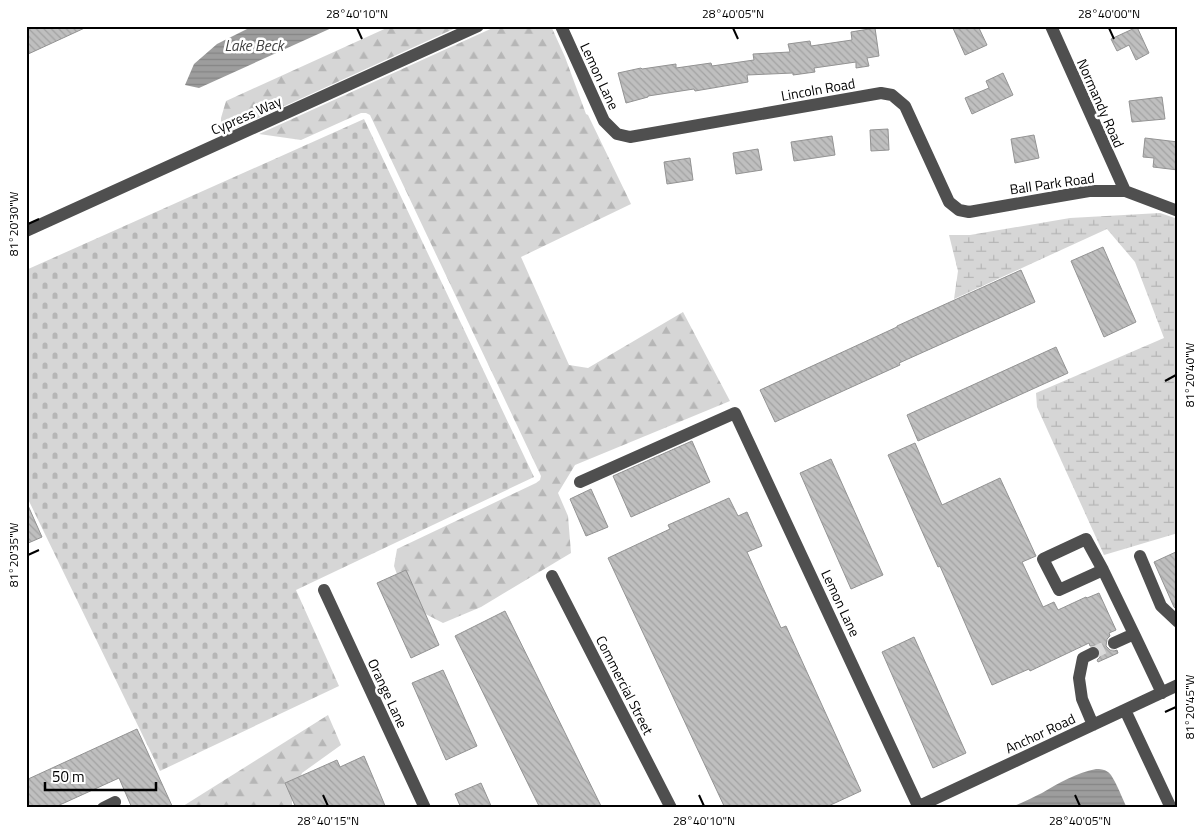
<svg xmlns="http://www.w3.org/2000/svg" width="1204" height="834" font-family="'Titillium Web',sans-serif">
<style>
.forest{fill:url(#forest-firs)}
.wetland{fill:url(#wetland-marsh)}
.cemetery{fill:url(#cemetery-stones)}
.water{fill:url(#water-rules)}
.building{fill:url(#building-back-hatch);stroke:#939393}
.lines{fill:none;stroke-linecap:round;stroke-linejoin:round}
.minor-tunnel{stroke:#d9d9d9;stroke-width:12;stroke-dasharray:12 6;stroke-linecap:butt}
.minor{stroke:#4f4f4f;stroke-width:12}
.ticks{fill:none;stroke:#000;stroke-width:2}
.labels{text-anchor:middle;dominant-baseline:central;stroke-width:5;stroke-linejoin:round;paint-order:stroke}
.street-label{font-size:14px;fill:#000;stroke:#fff}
.water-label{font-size:15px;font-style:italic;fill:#3e3e3e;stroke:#fff}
.neatline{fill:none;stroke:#000;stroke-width:2}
.ticks-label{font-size:12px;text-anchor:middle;fill:#000}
</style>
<defs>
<pattern id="forest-firs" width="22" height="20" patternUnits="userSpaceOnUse" patternTransform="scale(1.25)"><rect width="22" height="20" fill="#d6d6d6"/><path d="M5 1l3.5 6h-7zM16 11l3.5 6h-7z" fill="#b6b6b6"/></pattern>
<pattern id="wetland-marsh" width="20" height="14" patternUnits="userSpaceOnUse" patternTransform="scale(1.25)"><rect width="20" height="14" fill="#d6d6d6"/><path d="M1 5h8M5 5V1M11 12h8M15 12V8" fill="none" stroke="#b6b6b6"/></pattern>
<pattern id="cemetery-stones" width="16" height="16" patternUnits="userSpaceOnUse" patternTransform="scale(1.25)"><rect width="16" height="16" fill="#d6d6d6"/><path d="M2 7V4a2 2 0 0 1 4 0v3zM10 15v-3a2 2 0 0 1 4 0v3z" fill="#b6b6b6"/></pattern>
<pattern id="water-rules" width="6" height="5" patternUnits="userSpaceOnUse" patternTransform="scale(1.25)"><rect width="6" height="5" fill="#9d9d9d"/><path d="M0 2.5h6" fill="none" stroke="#858585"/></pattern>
<pattern id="building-back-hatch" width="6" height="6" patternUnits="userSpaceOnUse" patternTransform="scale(1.25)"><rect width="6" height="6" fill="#bfbfbf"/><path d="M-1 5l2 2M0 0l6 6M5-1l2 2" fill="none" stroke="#a2a2a2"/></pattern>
</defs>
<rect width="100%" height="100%" fill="#fff"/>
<path class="forest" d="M391,26h69l-228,104 -11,-2v-10l5,-17z
M497,26h54l14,31 21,57 2,1 43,89 -110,53 48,108 19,3 95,-56 47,89 -155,64 -17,28 10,23 3,37 -90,54 -38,16 -35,-18 -14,-39 3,-17 139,-66 4,-3 1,-4 -171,-361 -4,-2h-5l-60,27 -42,-6z
M328,715l13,30 -39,28 -10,25v10h-112z"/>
<path class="wetland" d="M1160,213l18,6v314l-74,22 -67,-148 -1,-14 128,-55 -29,-76 -28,-33 -153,70 4,-28 -9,-36h21l100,-17z"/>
<path class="cemetery" d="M364,119l170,358 -238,113 43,96 -179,85 -134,-276v-225z"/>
<path class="water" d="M253,26h83l-137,62 -14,-3 9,-21 23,-20z
M1096,769c4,0 8,0 12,3 6,4 15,28 19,36h-117c11,-5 22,-10 32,-15 17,-10 34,-20 54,-24z"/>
<path class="building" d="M26,26h63l-63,29z
M952,26h26l9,19 -22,10z
M1137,27l12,26 -13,7 -7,-15 -12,6 -6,-12z
M875,28l4,28 -12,2 2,8 -13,2v-6l-42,6 1,4 -22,3v-2l-46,2 1,7 -53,9 -1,-2 -46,7v1l-22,6 -8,-30 23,-5 1,1 34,-5v4l35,-5 1,3 42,-6 -1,-6 37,-2 -2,-8 22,-3 1,5 41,-6 -1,-8z
M1003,73l10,22 -41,19 -7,-16 24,-10 -3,-7z
M1162,97l3,22 -33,3 -3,-21z
M888,129l1,21 -18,1 -1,-21z
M1034,135l5,23 -24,5 -4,-24z
M832,136l3,19 -41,6 -3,-19z
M1145,138l33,4v28l-25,-3 1,-9 -11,-1z
M758,149l4,21 -26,4 -3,-21z
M690,158l3,22 -26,4 -3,-22z
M1103,247l33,75 -32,15 -33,-76z
M1021,270l14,32 -136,61 1,2 -125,57 -15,-32 137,-63v-1z
M1056,347l12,26 -150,68 -11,-26z
M692,441l18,41 -79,35 -18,-41z
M915,443l27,62 58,-27 36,78 -14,6 21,45 11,-5 4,8 28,-13 1,1 12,-5 17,37 -7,3 1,3 -3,3 -1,7 4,4 4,1 3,-1 1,3 -20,9 -1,-2 3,-3v-7l-3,-4h-7l-1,-3 -59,28 -1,-2 -37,16 -52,-119 -2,1 -50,-112z
M831,459l52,116 -32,14 -51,-116z
M591,489l17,38 -22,9 -16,-37z
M729,498l9,18 9,-4 15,34 -15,6 34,76 5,-2 75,165 -37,17h-99l-117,-250 62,-29 -2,-4z
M26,501l16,36 -16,7z
M1178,551v60l-4,-4 -20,-45z
M406,570l33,75 -28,13 -34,-75z
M505,611l97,197h-62l-85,-172z
M914,637l52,116 -33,15 -51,-116z
M443,670l34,76 -31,14 -34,-77z
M137,729l36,79h-41l-13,-30 -66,30h-27v-28z
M364,756l22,52h-90l-11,-25 52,-23 3,7z
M481,783l11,25h-31l-6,-14z"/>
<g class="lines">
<path class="minor-tunnel" d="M1093,653l21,-10"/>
<path class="minor" d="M561,26l43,95 13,13 13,3 251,-44 11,2 13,11 44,96 10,8 10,2 120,-21h36l53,20
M1051,26l74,165
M26,231l452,-205
M580,482l155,-69 184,395
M1140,556l21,50 17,16
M1103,570l-44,20 -16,-31 43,-20 17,31 31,64
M552,576l119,232
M324,590l101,218
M1114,643l20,-9 28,59
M1125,710l46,98
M1093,725l-11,-26 -3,-21 4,-20 10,-5
M103,808l12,-6
M915,808l263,-123"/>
</g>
<path class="ticks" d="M357,28l5,11M733,28l5,11M1109,28l5,11M28,224l11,-5M1165,381l11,-6M28,555l11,-5M1165,712l11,-5M323,795l5,11M699,795l5,11M1075,795l5,11"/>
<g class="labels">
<g class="street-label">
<text transform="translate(600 76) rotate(65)">Lemon Lane</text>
<text transform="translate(818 89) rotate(-10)">Lincoln Road</text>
<text transform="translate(1101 103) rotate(66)">Normandy Road</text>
<text transform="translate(246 115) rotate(-24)">Cypress Way</text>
<text transform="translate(1052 183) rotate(-8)">Ball Park Road</text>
<text transform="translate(841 603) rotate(65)">Lemon Lane</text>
<text transform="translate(625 685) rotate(63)">Commercial Street</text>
<text transform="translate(388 693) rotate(65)">Orange Lane</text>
<text transform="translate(1040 733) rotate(-25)">Anchor Road</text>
</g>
<g class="water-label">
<text x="254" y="45">Lake Beck</text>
</g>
</g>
<rect width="1204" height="834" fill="none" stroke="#ffffff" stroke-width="55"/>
<path d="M45 782v8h111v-8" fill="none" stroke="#000000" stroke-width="2.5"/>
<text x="52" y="782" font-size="15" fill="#000000" stroke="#ffffff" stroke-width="4" paint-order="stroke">50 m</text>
<rect x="28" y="28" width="1148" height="778" class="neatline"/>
<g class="ticks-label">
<text x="357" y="18">28°40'10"N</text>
<text x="733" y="18">28°40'05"N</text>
<text x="1109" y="18">28°40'00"N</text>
<text transform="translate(14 224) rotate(-90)" y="4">81°20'30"W</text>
<text transform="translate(1190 375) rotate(-90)" y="4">81°20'40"W</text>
<text transform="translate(14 555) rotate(-90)" y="4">81°20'35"W</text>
<text transform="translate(1190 707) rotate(-90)" y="4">81°20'45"W</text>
<text x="328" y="825">28°40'15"N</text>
<text x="704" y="825">28°40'10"N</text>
<text x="1080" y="825">28°40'05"N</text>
</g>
</svg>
